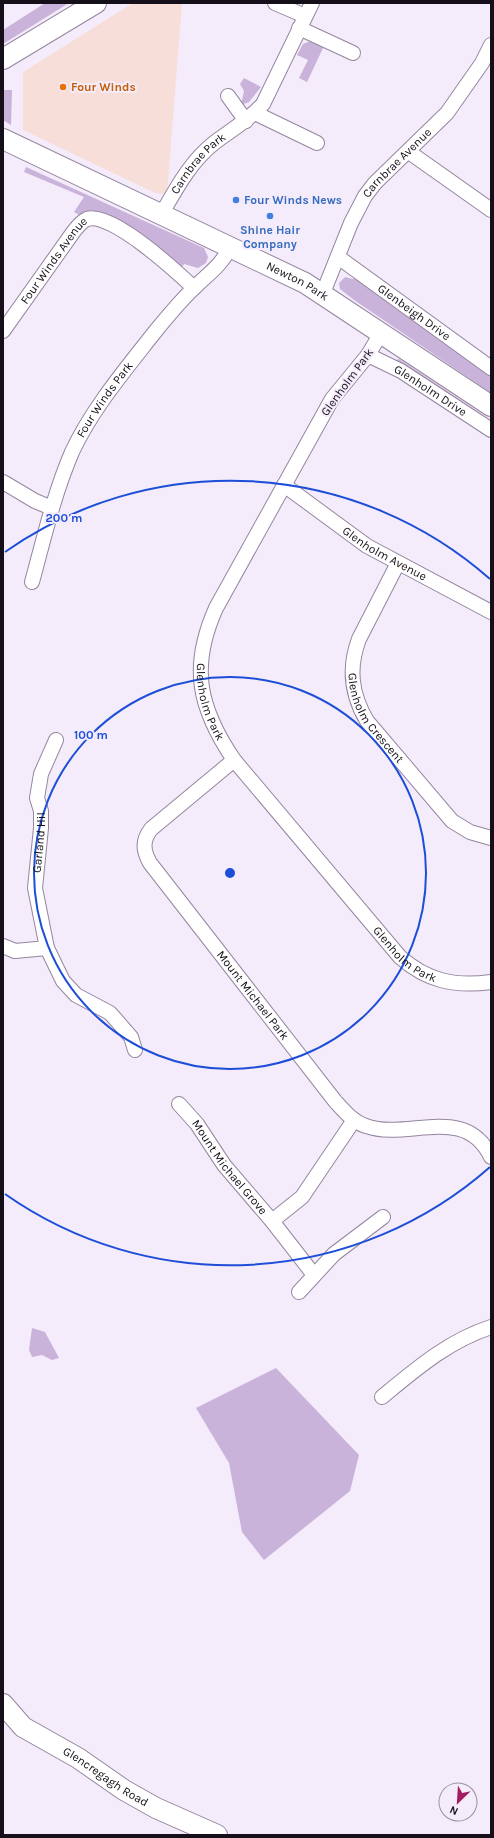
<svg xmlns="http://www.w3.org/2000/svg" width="494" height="1838" font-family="Karla,sans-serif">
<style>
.commercial{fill:#f8ded9}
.green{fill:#cab3da}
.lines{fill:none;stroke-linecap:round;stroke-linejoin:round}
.street-casing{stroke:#95869f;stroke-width:16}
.secondary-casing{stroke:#95869f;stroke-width:22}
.street{stroke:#fff;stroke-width:14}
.secondary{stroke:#fff;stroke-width:20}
.ring{fill:none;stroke:#1d4ed8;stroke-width:2}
.food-dot{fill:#e8710a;stroke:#f4ebfb;stroke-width:1.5}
.shop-dot{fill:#3f7fe0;stroke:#f4ebfb;stroke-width:1.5}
.labels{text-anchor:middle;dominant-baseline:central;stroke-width:4;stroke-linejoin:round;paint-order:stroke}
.food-label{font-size:12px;font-weight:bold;fill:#c56008;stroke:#f4ebfb;text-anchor:start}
.street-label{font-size:12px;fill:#140f18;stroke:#f4ebfb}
.shop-label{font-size:12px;font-weight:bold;fill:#366cbe;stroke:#f4ebfb;text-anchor:start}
.centre{fill:#1d4ed8;stroke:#f4ebfb;stroke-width:2}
.ring-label{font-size:12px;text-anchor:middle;font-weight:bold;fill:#1d4ed8;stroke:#f4ebfb;stroke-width:4;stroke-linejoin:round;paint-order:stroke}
</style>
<rect width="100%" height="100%" fill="#f4ebfb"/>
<path class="commercial" d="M133,3h49l-15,191 -12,-1 -132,-63v-58z"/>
<path class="green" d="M45,3h24l-66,41v-14z
M313,40l11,6 -17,36 -8,-4 9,-18 -11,-5 6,-11z
M244,78l17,9 -12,15 -8,3 3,-14 -4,-7z
M3,90h9l-1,35 -8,-5z
M26,167l178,81 4,9 -2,6 -8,5 -14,-4 -2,3 -83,-55 -9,-2 -9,6 -7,-4 10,-15 -60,-25z
M345,277l8,2 2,-2 136,98v18l-137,-93 -14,-11 -1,-6z
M399,359l92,61v5l-97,-64z
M32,1328l13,4 14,26 -7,2 -10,-5 -10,2 -3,-7z
M276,1368l83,87 -9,36 -86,69 -22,-28 -13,-69 -33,-55z"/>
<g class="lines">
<g class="street-casing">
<g id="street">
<path d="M275,3l30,13"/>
<path d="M299,28l54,25"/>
<path d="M228,96l18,25"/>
<path d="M255,113l62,30"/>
<path d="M409,152l82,58"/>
<path id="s1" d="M161,215c15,-26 29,-53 53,-72 17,-13 35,-23 49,-39l49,-101"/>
<path id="s2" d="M338,257l153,111"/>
<path id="s3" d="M323,293l28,-70 14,-27 10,-13 72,-70 35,-50 9,-18"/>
<path id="s4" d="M3,331l71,-100c4,-5 8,-10 13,-12 24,-8 90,53 107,69"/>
<path id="s5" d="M381,333l-13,22 -36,44 -116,209c-26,58 -18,99 18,152l166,197c27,24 55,30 91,25"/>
<path id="s6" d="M368,355l33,16 90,59"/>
<path d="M3,482l32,19 17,7"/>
<path id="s7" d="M284,485l83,61 124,66"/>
<path id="s8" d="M398,563l-39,76c-11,29 -8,55 8,82l85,100 18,11 21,6"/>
<path id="s9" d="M32,582c12,-44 22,-88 40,-130 20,-43 53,-82 82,-119 13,-16 26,-32 41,-46 13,-13 27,-22 35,-40"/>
<path id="s10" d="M234,760l-83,69c-9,12 -8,21 -1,34l185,238c9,10 18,21 31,25 42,15 99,-23 125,31"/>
<path id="s11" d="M3,946l12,5 32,-3 -12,-60 6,-60v-17l-4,-13 4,-24 15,-34"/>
<path d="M47,948l16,33 13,14 34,18 21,24 4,13"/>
<path id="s12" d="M179,1104l18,20 27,41 48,56 30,-24 52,-77"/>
<path d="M272,1221l42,54"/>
<path d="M299,1292l35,-38 49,-37"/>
<path d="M382,1397c34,-28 66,-56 109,-70"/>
</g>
</g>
<g class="secondary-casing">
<g id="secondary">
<path d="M3,59l93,-56"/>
<path id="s13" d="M3,139l302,144 186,123"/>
<path id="s14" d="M3,1704l20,23 55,31 46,32 32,18 61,27"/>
</g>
</g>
<use href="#street" class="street"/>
<use href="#secondary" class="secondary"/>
</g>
<g class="ring">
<circle cx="230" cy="873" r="196"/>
<path d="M490 1167A392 392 0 0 1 5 1194M5 552A392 392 0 0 1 490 579"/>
</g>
<circle class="food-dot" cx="63" cy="87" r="4"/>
<g class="shop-dot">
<circle cx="236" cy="200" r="4"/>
<circle cx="270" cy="216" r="4"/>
</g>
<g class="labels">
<g class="food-label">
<text x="71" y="87">Four Winds</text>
</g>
<g class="street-label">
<text stroke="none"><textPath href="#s3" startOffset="152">Carnbrae Avenue</textPath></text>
<text stroke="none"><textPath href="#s1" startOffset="64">Carnbrae Park</textPath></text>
<text stroke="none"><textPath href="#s4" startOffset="87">Four Winds Avenue</textPath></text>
<text stroke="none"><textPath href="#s13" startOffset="327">Newton Park</textPath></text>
<text stroke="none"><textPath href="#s2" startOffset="94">Glenbeigh Drive</textPath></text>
<text transform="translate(347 382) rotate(-54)">Glenholm Park</text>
<text stroke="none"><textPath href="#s6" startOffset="72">Glenholm Drive</textPath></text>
<text stroke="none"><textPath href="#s9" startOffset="198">Four Winds Park</textPath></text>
<text stroke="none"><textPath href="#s7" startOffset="122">Glenholm Avenue</textPath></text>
<text stroke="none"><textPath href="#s5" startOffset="419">Glenholm Park</textPath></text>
<text stroke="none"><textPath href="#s8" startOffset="172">Glenholm Crescent</textPath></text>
<text stroke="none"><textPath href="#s11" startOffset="152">Garland Hil</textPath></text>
<text stroke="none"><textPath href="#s5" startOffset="743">Glenholm Park</textPath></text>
<text stroke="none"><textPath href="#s10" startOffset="312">Mount Michael Park</textPath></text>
<text stroke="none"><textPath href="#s12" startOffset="81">Mount Michael Grove</textPath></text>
<text stroke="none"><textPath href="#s14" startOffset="127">Glencregagh Road</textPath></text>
</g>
<g class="shop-label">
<text x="244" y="200">Four Winds News</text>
<text x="270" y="230" text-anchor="middle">Shine Hair<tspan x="270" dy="14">Company</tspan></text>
</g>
</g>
<circle cx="230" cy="873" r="6" class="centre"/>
<g class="ring-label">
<text x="64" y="522">200 m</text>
<text x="91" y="739">100 m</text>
</g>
<rect width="494" height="1838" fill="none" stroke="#140f18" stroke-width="8"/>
<g transform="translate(458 1802) rotate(205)"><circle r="19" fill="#f4ebfb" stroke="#9a93a0"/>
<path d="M0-3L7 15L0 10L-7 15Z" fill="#a51b61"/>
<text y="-6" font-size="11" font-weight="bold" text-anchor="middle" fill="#140f18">N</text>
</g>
</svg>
